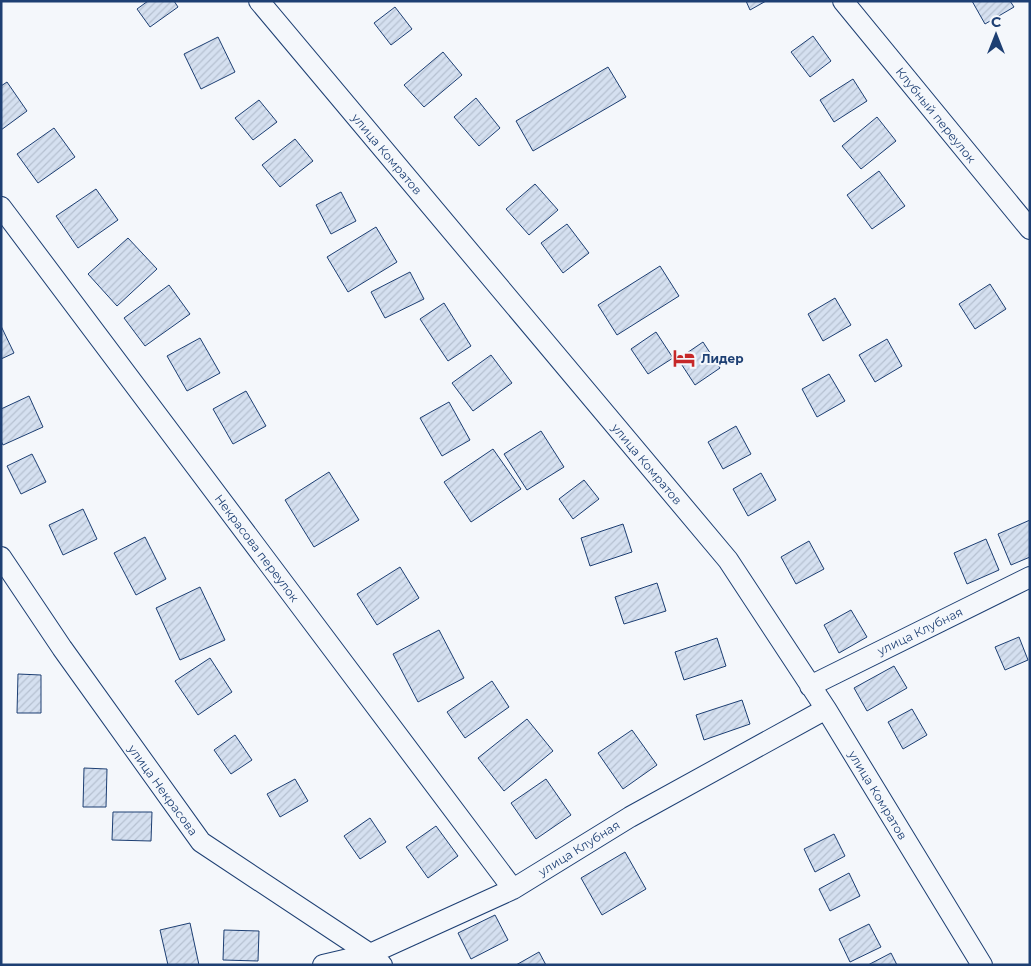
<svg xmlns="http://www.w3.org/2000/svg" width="1031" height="966" font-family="Montserrat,sans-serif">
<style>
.building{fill:url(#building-hatch);stroke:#1d3f73}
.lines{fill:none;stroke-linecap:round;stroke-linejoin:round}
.minor-casing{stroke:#1d3f73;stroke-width:22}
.minor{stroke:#f4f7fb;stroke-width:20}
.labels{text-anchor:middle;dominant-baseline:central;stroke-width:4;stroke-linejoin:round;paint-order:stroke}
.street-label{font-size:12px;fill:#1d3f73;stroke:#f4f7fb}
.poi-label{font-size:12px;font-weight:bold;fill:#1d3f73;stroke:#f4f7fb;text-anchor:start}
</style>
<defs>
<pattern id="building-hatch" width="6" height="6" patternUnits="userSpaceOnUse" patternTransform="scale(1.25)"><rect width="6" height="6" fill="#d5e0f0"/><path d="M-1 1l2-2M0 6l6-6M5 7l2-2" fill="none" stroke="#b6c1d1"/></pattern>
</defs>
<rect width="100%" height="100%" fill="#f4f7fb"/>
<path class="building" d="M148,1h26l4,6 -28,20 -13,-18z
M746,1h20l-16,9z
M972,1h38l4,6 -29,17z
M395,7l17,22 -21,16 -17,-22z
M813,36l18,25 -21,16 -19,-25z
M218,37l17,35 -34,17 -17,-35z
M443,52l19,23 -38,32 -20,-22z
M608,67l18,30 -93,54 -17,-30z
M853,79l14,22 -33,21 -14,-22z
M7,82l20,29 -26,19v-44z
M476,98l24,30 -21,18 -25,-29z
M259,100l18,22 -24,18 -18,-22z
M877,117l19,24 -35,28 -19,-23z
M54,128l21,29 -37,26 -21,-29z
M295,139l18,22 -33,26 -18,-22z
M879,171l26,35 -33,23 -25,-34z
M535,184l23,26 -29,25 -23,-26z
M96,189l22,31 -40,28 -22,-32z
M341,192l15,29 -25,13 -15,-29z
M567,224l22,29 -26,20 -22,-30z
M376,227l21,35 -49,30 -21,-35z
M128,238l29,31 -40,37 -29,-32z
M660,266l19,30 -62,39 -19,-30z
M410,272l14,27 -39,19 -14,-26z
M990,284l16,25 -31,20 -16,-25z
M169,285l21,29 -45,32 -21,-28z
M835,298l16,27 -28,16 -15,-27z
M444,303l27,43 -23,15 -28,-42z
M1,326l13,27 -13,6z
M656,332l17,26 -25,16 -17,-25z
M200,338l20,35 -33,18 -20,-35z
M887,339l15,27 -27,16 -16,-27z
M703,342l17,26 -25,17 -17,-26z
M491,355l21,28 -39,28 -21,-28z
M829,374l16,27 -28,16 -15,-28z
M246,391l20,35 -33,18 -20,-35z
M29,396l14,31 -40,18 -2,-4v-32z
M449,402l21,38 -28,16 -22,-38z
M736,426l15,28 -28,15 -15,-27z
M541,431l23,36 -37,23 -23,-36z
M493,449l28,40 -50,33 -27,-40z
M32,454l14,28 -25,12 -14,-28z
M329,472l30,48 -45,27 -29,-47z
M761,473l15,27 -28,16 -15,-27z
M584,480l15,19 -26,20 -14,-20z
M83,509l14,30 -34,16 -14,-30z
M1030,520v37l-19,8 -13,-31z
M623,524l9,28 -42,14 -9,-28z
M145,537l21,42 -30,16 -22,-42z
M986,539l13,31 -32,14 -13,-31z
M809,541l15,28 -28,15 -15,-27z
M400,567l19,31 -42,27 -20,-31z
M657,583l9,28 -42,13 -9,-27z
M200,587l25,53 -45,20 -24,-52z
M851,610l16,27 -28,16 -15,-28z
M439,630l25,48 -46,24 -25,-48z
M1019,637l9,23 -23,10 -10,-23z
M717,638l9,28 -42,14 -9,-28z
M210,658l22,34 -34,23 -23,-34z
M894,666l13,22 -40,23 -13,-23z
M18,674l23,1v38h-24z
M492,681l17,26 -44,31 -18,-26z
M742,700l8,24 -46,16 -8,-25z
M912,709l15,26 -24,14 -15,-27z
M527,719l26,32 -49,40 -26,-33z
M632,730l25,35 -34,24 -25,-36z
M235,735l17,25 -21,14 -17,-24z
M84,768l23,1 -1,38h-23z
M295,779l13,22 -28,16 -13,-23z
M546,779l25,36 -35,24 -25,-36z
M113,812h39l-1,29 -39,-1z
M370,818l16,24 -26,17 -16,-23z
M436,826l22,30 -30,22 -22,-31z
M834,834l11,22 -30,16 -11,-23z
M625,852l21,37 -44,26 -21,-37z
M849,873l11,23 -30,15 -11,-22z
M495,915l13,25 -37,19 -13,-26z
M190,923l9,42h-31l-8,-35z
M869,924l12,23 -31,15 -11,-23z
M224,930l35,1 -1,30 -35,-1z
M539,952l7,13h-30z
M891,953l6,12h-29z"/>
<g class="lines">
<g class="minor-casing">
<path id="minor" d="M259,1l469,559 98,149 156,256
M843,1l187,228
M1,207l512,682
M1,557l61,91 139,194 169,112 12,11
M810,686l220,-109
M323,965l47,-11 143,-65 117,-72 196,-108"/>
</g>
<use href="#minor" class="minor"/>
</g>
<defs>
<g id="hotel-bare" transform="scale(1.725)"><path d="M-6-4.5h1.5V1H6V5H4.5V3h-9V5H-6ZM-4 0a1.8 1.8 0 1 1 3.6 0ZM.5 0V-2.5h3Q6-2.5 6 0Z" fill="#c62828" stroke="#f4f7fb" stroke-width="2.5" paint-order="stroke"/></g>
</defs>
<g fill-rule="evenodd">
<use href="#hotel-bare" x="684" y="358"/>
</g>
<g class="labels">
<g class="street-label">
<text transform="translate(936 115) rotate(51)">Клубный переулок</text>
<text transform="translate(387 154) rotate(50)">улица Комратов</text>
<text transform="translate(647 464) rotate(50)">улица Комратов</text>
<text transform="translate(257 548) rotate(53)">Некрасова переулок</text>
<text transform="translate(920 631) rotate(-26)">улица Клубная</text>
<text transform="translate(163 790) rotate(54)">улица Некрасова</text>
<text transform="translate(878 795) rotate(59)">улица Комратов</text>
<text transform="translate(579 848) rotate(-32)">улица Клубная</text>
</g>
<g class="poi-label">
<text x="701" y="358">Лидер</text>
</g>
</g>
<rect width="1031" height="966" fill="none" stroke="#1d3f73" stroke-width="5"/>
<g transform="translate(996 35)" stroke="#f4f7fb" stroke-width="4" paint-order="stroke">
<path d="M0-4L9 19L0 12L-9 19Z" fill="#1d3f73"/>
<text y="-8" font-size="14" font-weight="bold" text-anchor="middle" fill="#1d3f73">С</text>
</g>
</svg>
